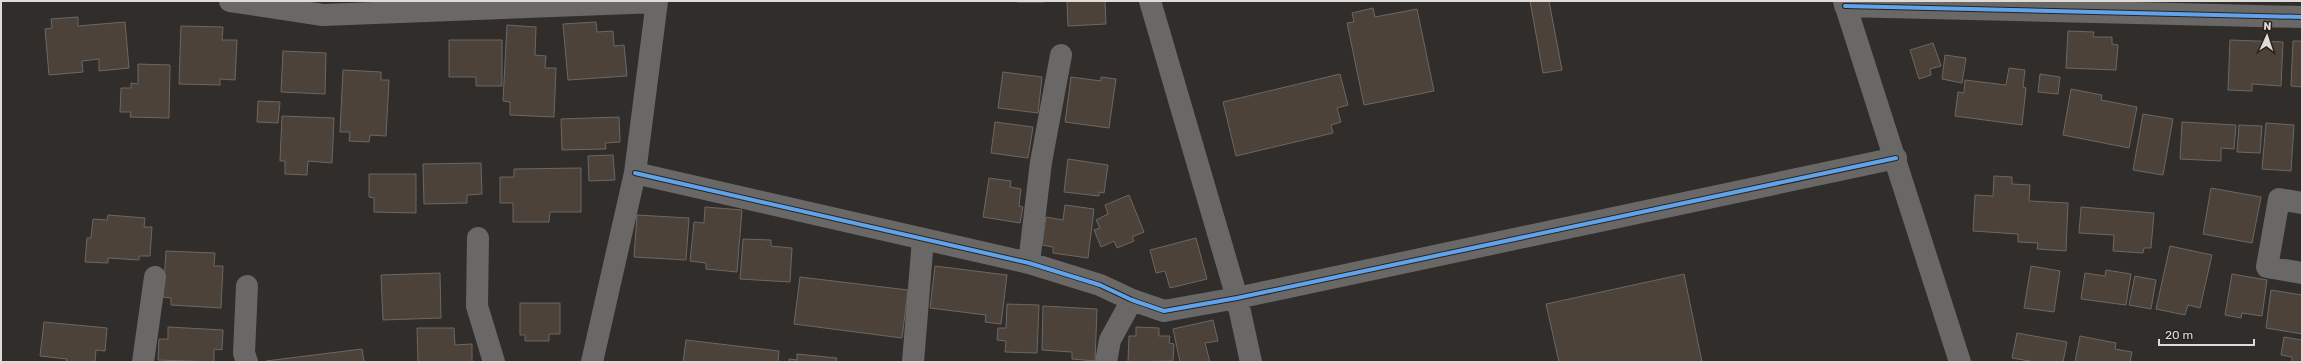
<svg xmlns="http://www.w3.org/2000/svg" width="2303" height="363" font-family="Rubik,sans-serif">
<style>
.building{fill:#4d4239;stroke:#6a6765}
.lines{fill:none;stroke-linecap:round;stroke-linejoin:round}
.minor{stroke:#6a6867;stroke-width:22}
.cycleway-casing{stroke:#28231f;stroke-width:6}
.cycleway{stroke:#60a3ed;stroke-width:4}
</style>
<rect width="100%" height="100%" fill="#302d2b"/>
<path class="building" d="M1017,1h26l1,1h-27z
M1067,1h38l1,23 -38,2z
M1530,1h19l13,69 -19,3z
M1373,8l2,9 42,-8 17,82 -70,14 -17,-82 7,-1 -2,-9z
M78,17v9l47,-4 4,46 -30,3v-12l-17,2 1,11 -34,3 -4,-46 7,-1 -1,-9z
M596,22l1,10 16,-1 1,15 10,-1 3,31 -59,4 -5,-56z
M507,25l29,2 -1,28 11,1 -1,12h11l-2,49 -44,-2v-13l-7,-1z
M181,26l42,1 -1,13h15l-2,40 -15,-1v6l-41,-1z
M2068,31l26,1 -1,5h19v7l6,1 -2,25 -50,-2z
M449,40h53v46h-26v-9h-27z
M2230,40l53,2 -2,44 -29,-2v7l-24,-1z
M2293,41h9v46l-11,-1z
M1933,43l8,23 -11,3 1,6 -12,4 -9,-29z
M283,51l43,2 -1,41 -44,-2z
M1945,55l21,3 -4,25 -20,-4z
M138,64l32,1 -1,53 -39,-1 1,-5h-11l1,-24h10v-5l7,1z
M2009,68l16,2 -2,17 3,1 -4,37 -67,-9 3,-24 6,1 1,-13 41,5z
M343,70l38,2v8h8l-3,56 -16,-1 -1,7 -20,-1 1,-9h-10z
M1003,72l39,5 -4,36 -40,-5z
M1340,74l8,31 -11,3 4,14 -10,3 2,8 -97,23 -13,-54z
M2040,74l20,3 -2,17 -20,-2z
M1071,77l30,4v-4l15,2 -7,49 -44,-6z
M2071,89l31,6 -1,5 36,7 -8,41 -66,-13z
M258,101l22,1 -2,21 -21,-1z
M2143,114l30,5 -10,56 -30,-5z
M282,116l52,2 -2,45 -24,-2 -1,14 -22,-1v-13h-5z
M619,117l1,25 -15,1 1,6 -44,1 -1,-31z
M995,122l38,5 -5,31 -37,-5z
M2182,122l54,3 -2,24 -13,-1v13l-41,-2z
M2266,123l28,2 -3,46 -29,-2z
M2239,125l23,1 -2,27 -23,-1z
M613,155l2,25 -26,1 -1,-25z
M1068,159l40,6 -4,28 -5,-1v4l-35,-4z
M481,163l1,31 -15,1v8l-43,1 -1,-40z
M581,168v44h-31l-1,10h-36v-19h-13v-26h14v-8z
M369,174h47v39l-42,-1v-14l-5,-1z
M1994,176l18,1v7l18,1 -1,16 39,2 -2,48 -29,-2 1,-6 -20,-1v-8l-45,-3 2,-36 18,1z
M989,178l22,3 -1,6 11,2 -2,17 4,1 -3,16 -37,-6z
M2211,188l50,9 -9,46 -49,-9z
M1129,195l15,37 -12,5 2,4 -17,7 -3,-7 -13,6 -7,-17 6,-2 -4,-8 12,-6 -3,-9z
M1065,205l29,4 -6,49 -35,-5v-6l-11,-2 4,-28 17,3z
M705,207l37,3 -5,62 -31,-3v-6l-16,-2 4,-39 10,1z
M2081,207l73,6 -3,35h-7l-1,5 -30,-2 1,-16 -35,-2z
M108,215l37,3 -1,9h8l-2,29h-11v4l-31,-2v5l-23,-1 2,-24h4l2,-19 14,1z
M637,215l52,3 -3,42 -52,-3z
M1196,238l11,41 -37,9 -5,-17 -9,2 -6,-23z
M743,239l28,1v6l21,2 -2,34 -50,-3z
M2170,246l42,9 -12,53 -12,-3 -3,10 -29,-6z
M166,251l49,2 -1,13h9l-2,42 -50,-3v-7l-8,-1z
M935,266l72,9 -6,49 -16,-2 1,-7 -56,-7z
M2031,266l29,5 -6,41 -30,-4z
M2106,270l25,4 -5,31 -45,-6 4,-26 20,3z
M440,273l1,45 -58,2 -2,-45z
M1684,274l18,88h-143l-13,-58z
M2232,274l35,6 -5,36 -20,-3 -1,5 -16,-3z
M2135,276l21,4 -5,29 -22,-4z
M800,277l108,13 -6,48 -108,-14z
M2271,290l31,5v39l-36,-6z
M520,303h40v31h-11v7h-24v-6h-5z
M1007,304l32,1 -2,48 -32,-1 1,-11 -9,-1 1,-12h8z
M1043,306l54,3 -2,52 -23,-2v-7l-30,-2z
M1213,320l5,21 -13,2 5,19h-30l-7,-33z
M44,322l63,6 -2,23 -9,-1 -1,12h-29l1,-3 -27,-3z
M168,327l55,3 -1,20 -8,-1v13l-56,-2 1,-21h9z
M1136,327l23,1v8h11l-1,7 5,1 -1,17 -45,1 1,-26h7z
M417,328h37l1,17 17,-1v18h-54z
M2017,333l50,9 -4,20h-28l-23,-4z
M2080,336l36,7 -1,6 17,3 -2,10h-55z
M2284,337l18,3v22h-10v-5l-11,-2z
M686,340l93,11 -1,11h-95z
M362,349l2,13h-98v-1z
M797,354l40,4 -1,4h-47v-3l8,1z"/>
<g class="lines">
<path class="minor" d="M230,1l93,14 334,-13
M1150,1l87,297 14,64
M1844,1l116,361
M1845,6l457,11
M635,173l394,90 71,22 32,15 32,11 73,-13 659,-140
M2302,203l-23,-4 -12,68 35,6
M478,238l-1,68 17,56
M1029,263l12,-101 20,-107
M143,362l12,-85
M247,362l-3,-9 3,-67
M592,362l43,-189 22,-172
M913,362l10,-123
M1106,362l4,-22 22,-40"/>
<g class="cycleway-casing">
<path id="cycleway" d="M1845,6l457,11
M635,173l394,90 71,22 32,15 32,11 73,-13 659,-140"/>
</g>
<use href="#cycleway" class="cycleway"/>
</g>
<rect width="2303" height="363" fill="none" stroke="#dfdbd8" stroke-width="4"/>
<g transform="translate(2267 36) rotate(3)" stroke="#28231f" stroke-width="3" paint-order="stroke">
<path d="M0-3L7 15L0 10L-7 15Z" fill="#dfdbd8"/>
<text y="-6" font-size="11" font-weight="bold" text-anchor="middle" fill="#dfdbd8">N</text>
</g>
<path d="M2159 339v6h95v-6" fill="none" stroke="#dfdbd8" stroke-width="2"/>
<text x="2165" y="339" font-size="12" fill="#dfdbd8" stroke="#28231f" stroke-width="3" paint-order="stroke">20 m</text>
</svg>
